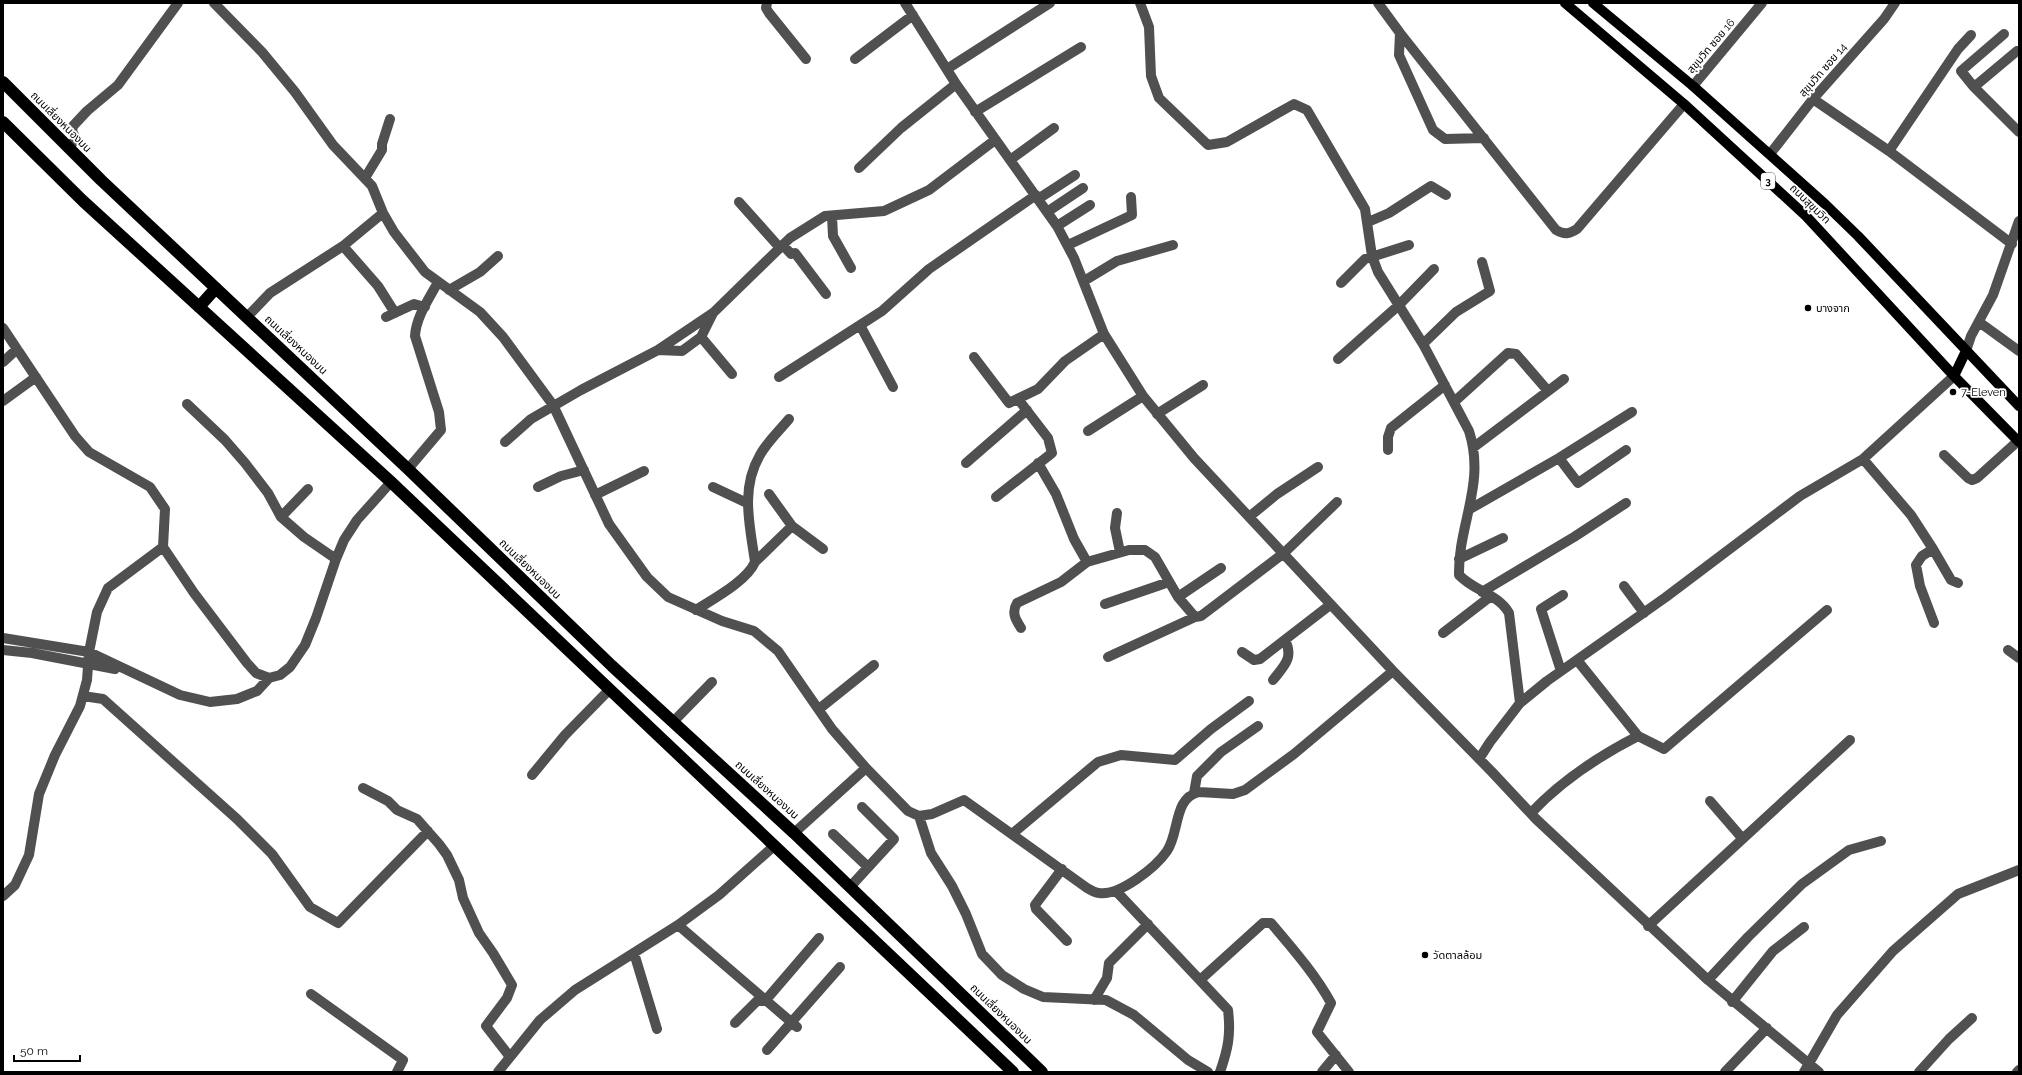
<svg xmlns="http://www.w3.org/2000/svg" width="2022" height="1075" font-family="Raleway,'Noto Sans Thai',sans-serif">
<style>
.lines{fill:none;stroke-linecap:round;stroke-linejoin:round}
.minor{stroke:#505050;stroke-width:10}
.major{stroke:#000;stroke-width:10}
.highway{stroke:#000;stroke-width:12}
.poi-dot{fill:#000;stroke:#fff;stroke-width:1.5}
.labels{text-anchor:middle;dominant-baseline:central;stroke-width:3.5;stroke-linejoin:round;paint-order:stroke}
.shield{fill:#fff;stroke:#4c4c4c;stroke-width:1}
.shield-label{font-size:10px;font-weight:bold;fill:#000}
.street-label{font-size:11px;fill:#000;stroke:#fff}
.poi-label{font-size:11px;fill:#000;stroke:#fff;text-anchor:start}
</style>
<rect width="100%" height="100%" fill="#fff"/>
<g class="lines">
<path class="minor" d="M214,3l48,49 33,40 38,53 39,41 11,27 11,19 31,40 55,40 23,25 50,68 56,119 38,53 21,20 54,24 32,10 24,20 54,78 34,39 42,43 11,5 13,-2 32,-14 123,88c4,2 8,5 12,5 21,3 57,-26 68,-42 13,-19 6,-53 32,-59l34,2 12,-4 49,-36 99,-83
M767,3l-1,5 3,5 37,46
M905,3l51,81 101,142 17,32 30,76 39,62 51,62 199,213 99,101 44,47 172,161 111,92
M1140,3l9,24 2,49 8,22 49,47 19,-3 67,-38 13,6 58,99 7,47 6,16 45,72 46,87c17,53 -11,93 -10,144 15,16 39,19 50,38l11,90
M1378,3l22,30 156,197c9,5 13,4 21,-1l107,-125
M1400,33l-1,22 34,75 12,9 39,-1
M2017,51l-43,36 45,45
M855,59l58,-44
M947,69l103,-66
M1693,86l69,-83
M1974,87l-13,-16 43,-37
M1813,99l76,52 123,93
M975,112l106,-65
M68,148l8,-9 -4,-8 1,-5 14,-15 31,-26 60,-82
M1889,151l69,-102 13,-14
M1770,154l43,-55 71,-80 11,-16
M1010,160l44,-32
M859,168l42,-40 55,-44
M365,178l17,-28v-6l8,-25
M1038,199l37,-24
M739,202l41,46
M1047,212l36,-24
M832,216l1,20 18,32
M1368,222l21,-9 42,-27 15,9
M1057,226l33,-21
M783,245l8,9 4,-1 31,41
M1068,245l64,-30 -1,-18
M343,246l35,40 17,27
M1084,281l33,-20 56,-16
M1341,283l24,-24 44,-14
M449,290l31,-18 18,-16
M247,317l23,-24 73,-47 40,-33
M386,317l28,-13 11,3
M1979,322l40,29
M860,325l33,62
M3,328l72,108 14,16 61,35 15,22 -2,38 31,46 53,70 9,10 13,5
M701,337l31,37
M1423,344l33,-32 34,-21 -8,-29
M658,350l24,1 19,-14 12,-24
M1966,351l5,-15 22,-41 26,-74
M974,357l35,46 29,-14 27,-28 39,-27
M1338,359l61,-54 35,-36
M3,362l14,-13
M779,377l103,-66 47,-42 107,-74
M3,401l33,-24
M1454,402l54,-49 8,1 32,37
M187,404l38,36 20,23 23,30 13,24 23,20 32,22
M1157,414l46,-29
M1088,431l55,-35
M505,442l26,-23 50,-29 77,-40 55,-37 77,-75 35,-22 59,-5 45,-21 66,-50
M1474,447l90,-68
M1388,450v-13l3,-9 54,-43
M1944,455l24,23 4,2 5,-2 41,-37
M1559,458l19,25 48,-33
M1863,459l48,56 22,34 -11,7 -6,9 4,21 14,37
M966,463l61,-53
M1038,463l18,31 18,45 13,23 42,-12h16l10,7 23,40 17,20 6,-1 83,-63 53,-51
M408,469l33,-39 -2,-18 -24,-76c1,-19 14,-37 23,-54
M538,487l23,-11 23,-6
M713,487l34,16
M769,494l23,32 31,23
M595,495l49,-24
M996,497l56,-44 -4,-15 -30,-39
M1470,509l89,-51 73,-46
M1117,513l-2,15 5,24
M281,517l27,-28
M1249,517l28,-23 41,-27
M1933,549l18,31 7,3
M1459,559l44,-21
M755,562l37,-36
M1624,586l20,27
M1482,592l92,-55 52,-34
M1178,597l43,-29
M1105,604l64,-22
M696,610c17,-11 51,-29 59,-48 -5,-36 -15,-73 5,-107 7,-13 19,-24 29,-36
M1021,628c-5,-8 -10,-15 -4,-25l44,-21 26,-20
M1443,633l48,-37
M3,638l86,14 91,43 30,7 27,-3 20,-8 12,-13 11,-3 10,-8 15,-22 11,-27 20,-59 8,-19 13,-20 34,-38
M3,650l29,3 83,16
M2008,650l11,8
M1242,652l12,8 6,-1 70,-54
M1108,657l87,-40
M1577,660l61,76
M1561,671l-20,-62 22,-14
M1273,680c11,-14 21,-22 12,-40
M83,696l20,3 134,120 35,35 38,53 28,16 90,-92
M819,709l55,-44
M673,722l39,-40
M1479,759l11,-17 30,-39 27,-22 119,-84 134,-101 63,-37 91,-83
M532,775l33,-40 45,-46
M363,788l25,13 9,9 20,9 22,25 8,11 12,25 4,18 16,35 14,20 19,32 -5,13 -21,28 24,31
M1194,793l3,-17 24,-24 37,-26
M1710,801l32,37
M1531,813c30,-32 68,-57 107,-77l26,13 163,-139
M919,816l12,37 21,33 14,28 16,40 20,21 22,14 19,8 63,3 28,15 54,45 20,12
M794,833l72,-65
M833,834l35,33
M1012,834l86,-72 23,-7 54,5 36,-31 38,-28
M1062,869l-27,36 1,4 31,32
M850,887l44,-48 -32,-32
M1116,891l112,119c3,25 0,39 -8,62
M3,896l12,-11 14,-30 10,-61 16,-39 25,-49 7,-26 2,-28 8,-40 11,-24 55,-41
M678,925l119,102
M1648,926l202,-186
M634,953l23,76
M1200,980l63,-57h8c22,26 44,51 60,80l-14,29 32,40
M1708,980l40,-43 54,-53 47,-34 32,-9
M311,994l92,66 -6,12
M1094,1000l13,-22 2,-15 39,-39
M1732,1002l41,-51 31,-24
M735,1023l22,-22h8l54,-63
M767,1050l73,-83
M498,1072l42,-52 35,-30 103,-65 41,-30 55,-49
M1322,1072l14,-17
M1725,1072l42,-44
M1804,1072l33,-57 56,-64 65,-57 61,-24
M1919,1072l30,-33 23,-21
M2017,1072l2,-2"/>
<path class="major" d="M1565,3l119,101 122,112 148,160 65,66
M1593,3l100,83 132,118 33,32 161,170
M1954,376l12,-25"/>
<path class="highway" d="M3,82l98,98 307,289 204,197 182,167 248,239
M3,122l80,79 308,281 622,590
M199,307l17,-19"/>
</g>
<g class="poi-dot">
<circle cx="1808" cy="308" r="4"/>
<circle cx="1953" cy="392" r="4"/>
<circle cx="1425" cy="955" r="4"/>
</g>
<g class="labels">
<rect class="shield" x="1761" y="173" width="14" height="16" rx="3"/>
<g class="shield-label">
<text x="1768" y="181">3</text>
</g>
<g class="street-label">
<text transform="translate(1711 46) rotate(-50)">สุขุมวิท ซอย 16</text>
<text transform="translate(1823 70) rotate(-49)">สุขุมวิท ซอย 14</text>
<text transform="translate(61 122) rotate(45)">ถนนเลี่ยงหนองมน</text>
<text transform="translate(1810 204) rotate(44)">ถนนสุขุมวิท</text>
<text transform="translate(296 345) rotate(43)">ถนนเลี่ยงหนองมน</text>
<text transform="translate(530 569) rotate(44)">ถนนเลี่ยงหนองมน</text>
<text transform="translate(767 790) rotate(42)">ถนนเลี่ยงหนองมน</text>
<text transform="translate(1001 1014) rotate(44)">ถนนเลี่ยงหนองมน</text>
</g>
<g class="poi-label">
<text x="1816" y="308">บางจาก</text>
<text x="1961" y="392">7-Eleven</text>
<text x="1433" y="955">วัดตาลล้อม</text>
</g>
</g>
<rect width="2022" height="1075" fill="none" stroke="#000000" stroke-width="8"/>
<path d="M14 1055v6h66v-6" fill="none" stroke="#000000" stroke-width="2"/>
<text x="20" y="1055" font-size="12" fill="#000000" stroke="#ffffff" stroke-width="3" paint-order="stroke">50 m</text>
</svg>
